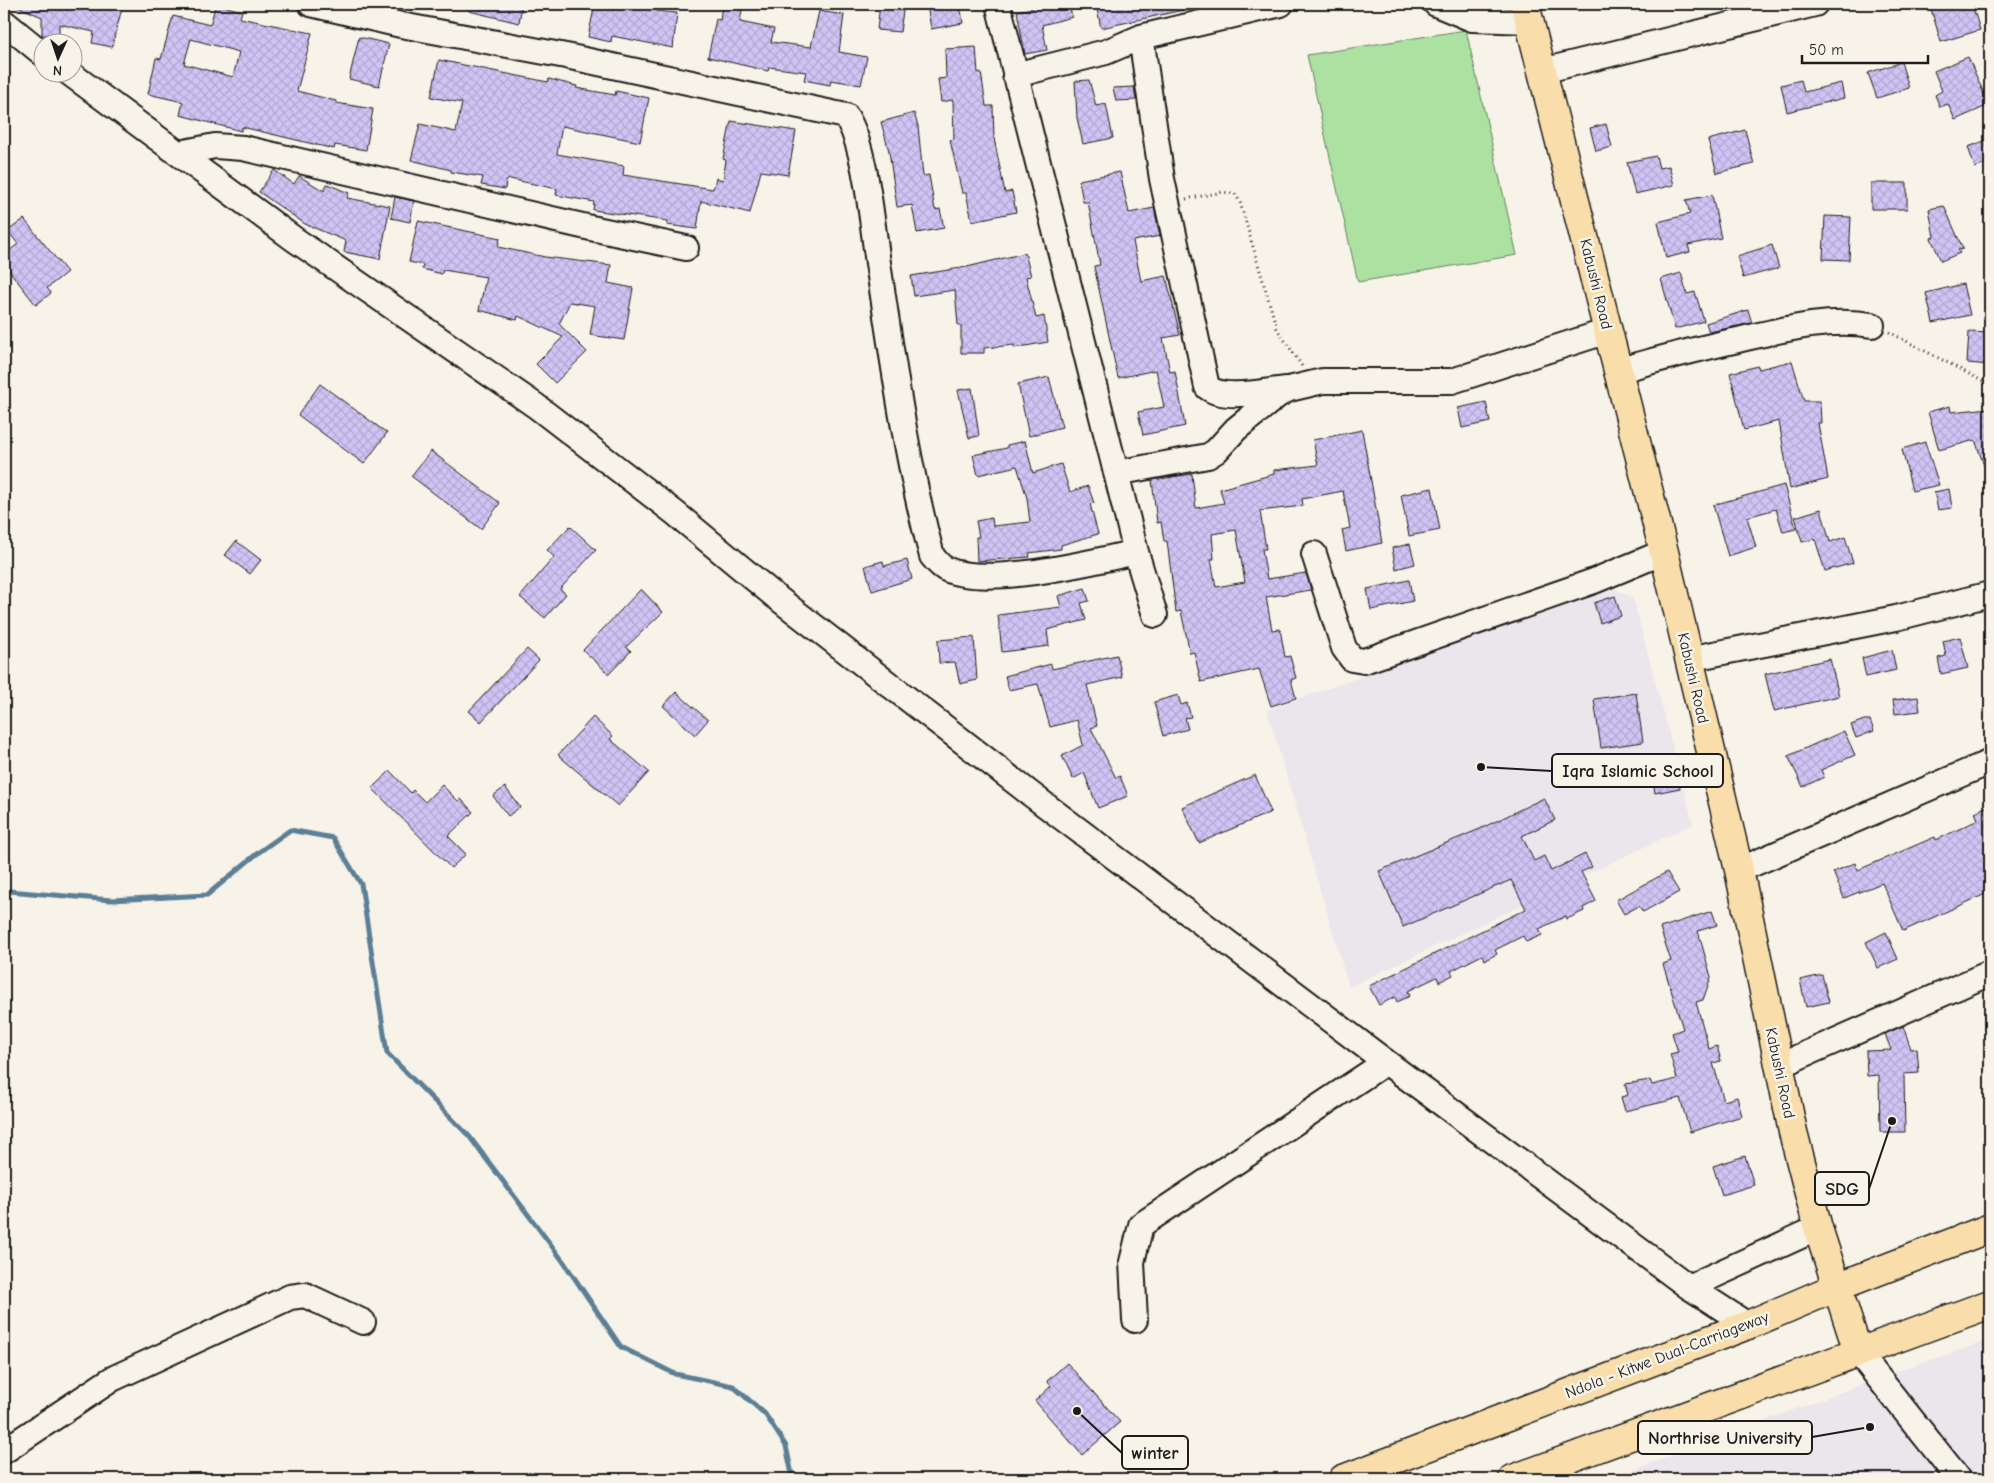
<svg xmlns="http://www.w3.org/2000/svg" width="1994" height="1483" font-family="'Comic Neue',sans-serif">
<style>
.built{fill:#ebe5ec}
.garden{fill:#ade1a2;stroke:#647e5f}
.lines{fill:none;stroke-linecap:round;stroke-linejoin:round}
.stream{stroke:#5c7f95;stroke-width:5}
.building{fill:url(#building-cross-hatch);stroke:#1c1c1c;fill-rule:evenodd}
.minor-casing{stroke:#1c1c1c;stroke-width:28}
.major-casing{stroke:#1c1c1c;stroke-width:31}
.highway-casing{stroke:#1c1c1c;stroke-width:31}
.path{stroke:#1c1c1c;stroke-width:3;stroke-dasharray:1 4;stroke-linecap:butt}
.minor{stroke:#f7f3e8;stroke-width:24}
.major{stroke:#f9deab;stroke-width:28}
.highway{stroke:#f9deab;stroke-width:28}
.labels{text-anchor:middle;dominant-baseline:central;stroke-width:5;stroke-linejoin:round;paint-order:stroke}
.street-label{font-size:16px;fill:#1c1c1c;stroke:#f7f3e8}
.leader{fill:none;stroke:#1c1c1c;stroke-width:2}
.callout-dot{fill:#1c1c1c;stroke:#f7f3e8;stroke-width:2}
.callout{fill:#f7f3e8;stroke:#1c1c1c;stroke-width:2}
.callout-label{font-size:18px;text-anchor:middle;font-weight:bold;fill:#1c1c1c}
</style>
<defs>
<pattern id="building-cross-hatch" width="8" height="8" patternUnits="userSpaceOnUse" patternTransform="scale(1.25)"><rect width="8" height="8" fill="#d0c4f5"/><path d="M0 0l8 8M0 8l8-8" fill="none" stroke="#b2a8d1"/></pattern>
</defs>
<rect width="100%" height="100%" fill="#f7f3e8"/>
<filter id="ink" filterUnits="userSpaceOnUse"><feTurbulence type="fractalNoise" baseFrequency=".02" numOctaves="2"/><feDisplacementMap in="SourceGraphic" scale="10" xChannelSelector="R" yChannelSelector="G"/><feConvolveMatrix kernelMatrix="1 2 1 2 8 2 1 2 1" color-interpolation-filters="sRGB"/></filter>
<g filter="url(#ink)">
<path class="built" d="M1613,588l20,10 60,226 -344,163 -82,-277z
M1990,1340v139h-380l279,-105z"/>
<path class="garden" d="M1466,30l51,225 -159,27 -51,-227z"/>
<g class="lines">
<path class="stream" d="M4,887l5,4 102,9 96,-5 52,-43 31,-22 43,8 28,46 26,169 82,83 94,125 58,86 54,27 58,12 32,28 21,32 7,33"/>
</g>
<path class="building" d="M12,4h111l-11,43 -20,-4 2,-11 -35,-8v12l-17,-1v-18z
M216,4l26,7 -2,7 72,15 -15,58 39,10v2l37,6 -7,41 -31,-5 -1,4 -92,-22 -1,4 -61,-16 3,-13 -35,-8 8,-36 5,1 12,-43 37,9zM191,39l48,13 -6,25 -49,-13z
M469,4h53l-3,19 -50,-12z
M595,4h63l-2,7 21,2 -4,35 -61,-12 -1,6 -23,-5z
M722,4h21l-3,18 34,7 -3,13 40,5 8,-36 25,4 -5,37 28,5 -6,28 -30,-5 -1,5 -26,-5 2,-8 -37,-5 -1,4 -60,-14 8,-38 4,1z
M880,4h24l-4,28 -23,-2z
M927,4h33l3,19 -32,6z
M1052,4h17l3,13 -30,8 5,25 -22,4 -8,-43z
M1096,4h86l1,6 -82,18z
M1949,4h23l8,26 -39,12 -10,-33z
M359,37l30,7 -10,42 -30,-7z
M976,47l2,26 3,-1 5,34h7l1,32 11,55 7,-2 4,21 -44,9 -6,-28h-4l-12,-53 4,-1 -1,-39 -12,2 -3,-23 8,-1 -1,-29z
M1968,57l21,48 -34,15 -7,-16 -8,3 -5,-12 7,-4 -8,-20z
M439,60l109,22 1,-3 28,7 -1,2 39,7 1,-4 33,7 -9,44 -78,-16 -5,28 67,12 -1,9 90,14 3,-11 7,2 3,-20 -3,-1 8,-38 65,10 -8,44 -27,-4 -11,42 -49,-12 -4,28 -30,-4 1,-4 -75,-11 1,-8 -38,-7 1,-6 -47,-10 -4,2 -1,8 -24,-4 2,-8 -32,-5v-2l-40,-10 9,-36 36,8 6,-29 -31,-6z
M1901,62l8,26 -32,10 -9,-25z
M1089,80l7,26 10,-2 7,34 -30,6 -6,-26 -2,-37z
M1801,80l3,12 37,-9 3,15 -57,14 -6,-27z
M1134,87l2,13 -20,1 -3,-13z
M914,113l4,13 5,50 6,-1 6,35 5,-1 4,19 -27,5 -5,-28 -15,2 -8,-56 -8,-29z
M1606,124l6,23 -16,4 -6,-23z
M1745,130l9,34 -37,9 -9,-33z
M1990,139v23l-15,6 -7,-21z
M1656,156l3,12 10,-2 5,19 -39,9 -8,-32z
M274,170l20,14 5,-8 25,15 3,-7 22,9 -2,5 43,8 -10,53 -36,-7 2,-11 -41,-17 -46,-32z
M1120,172l9,41 25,-5 6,28 -27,5 8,40 25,-5 14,59 -17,3 7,34 5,-1 10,55 -42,9 -5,-23 26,-5 -8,-37 -38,8 -24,-112 6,-1 -12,-63h-5l-4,-22z
M1871,183h36v26h-36z
M1712,195l9,43 -33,7 2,7 -24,6 -8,-36 32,-8 -4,-14z
M395,197l19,4 -4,21 -19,-4z
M1944,206l19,43 -5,1 2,3 -19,8 -10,-23 3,-1 -5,-28z
M1825,216l26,1 -2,43 -26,-1z
M24,219l43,53 -20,16 4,5 -15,12 -32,-41v-9l14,-11 -10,-13z
M418,221l82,17 -2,9 47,10 66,8 -3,18 25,5 -9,52 -34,-5 5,-29 -25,-4 -11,22 28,28 -32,31 -19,-19 27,-27 -45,-21 -1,4 -38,-10 7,-33 -43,-7 -1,4 -20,-5 1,-4 -14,-3z
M1772,245l7,23 -36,10 -6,-22z
M1025,253l6,23 -5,1 10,41 8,-2 4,26 -34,6v-3l-30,3v5h-23v-28h-3l-3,-35 -41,6 -3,-20 56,-9z
M1681,273l6,21 8,-2 9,29 -29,8 -14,-50z
M1963,284l7,31 -37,8 -7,-30z
M1748,310l4,13 -43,9 -3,-9z
M1969,332l21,1v32l-23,-2z
M1792,361l12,40h16l1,22h-3l10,56 -38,10 -11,-68 -35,9 -14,-57 28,-7 1,3z
M1049,377l13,50 -33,9 -11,-52z
M320,384l67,49 -23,31 -66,-49z
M972,388l7,48 -10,2 -11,-48z
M1486,402l4,20 -28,6 -4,-20z
M1950,406l1,6 39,-4v69h-2l-13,-37 -36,10 -11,-38z
M1362,430l20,113 -36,8 -4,-21 8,-2 -7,-37 -41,8 1,7 -43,5 6,38h-4l5,30 39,-6 5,17 -45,7 6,33 8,-1 5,28 5,-1 6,22 -5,2 5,18 -25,8 -12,-37 -58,13 -7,-30 -4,1 -9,-42 -5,1 -9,-71h-3l-3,-19 -4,1 -5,-43 40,-6 4,34 28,-5 -4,-14 54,-15v-4l44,-5 -5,-25zM1236,530l9,52 -29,5 -5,-28h3l-2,-25z
M1025,441l8,32 28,-9 9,28 18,-6 6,17 -4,1 8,30 -37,11v4l-32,4 1,4 -53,4 -1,-24h3l-3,-16 16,-3 1,8 37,-4 -3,-24 -10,-32 -39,9 -5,-20 34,-7v-3z
M1925,442l14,43 -27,6 -10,-42z
M431,451l69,52 -19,26 -70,-53z
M1784,485l12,44 -13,3 -7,-23 -29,8 9,30 -28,9 -15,-51z
M1432,488l8,42 -31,6 -8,-41z
M1949,489l3,19 -14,2 -4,-18z
M1821,509l9,33 15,-5 8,26 -28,8 -10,-32 -13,3 -7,-25z
M570,526l26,24 -36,39 6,5 -21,24 -25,-21 34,-40 -7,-7z
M236,541l25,19 -11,14 -25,-19z
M1410,544l5,20 -19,5 -4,-21z
M907,560l5,19 -40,12 -7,-25 18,-5 1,5z
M1409,580l4,21 -42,9 -4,-21z
M1085,588l4,13 -8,2 5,17 -39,10 2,16 -47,6 -4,-37 63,-8 -3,-11z
M641,589l22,23 -37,35 5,4 -22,23 -26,-24z
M1615,596l6,20 -21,7 -6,-20z
M974,637l3,43 -17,4 -5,-22 -16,1 -1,-23z
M1960,637l8,31 -27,6 -3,-16 8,-2 -3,-15z
M527,649l12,11 -58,62 -12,-11z
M1892,650l4,20 -30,7 -4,-19z
M1117,655l5,22 -35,8 10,41 -6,2 25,50 4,-2 8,20 -30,12 -14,-35 -11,6 -11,-23 21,-11 -6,-25 -27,7 -12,-43 -29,6 -4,-14 46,-12 1,5z
M1830,659l9,37 -65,15 -9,-37z
M676,692l32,28 -13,15 -32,-29z
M1636,693l7,49 -42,6 -7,-49z
M1178,695l3,10 6,-2 4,14 -6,1 3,11 -25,7 -9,-34z
M1918,697l2,14 -25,3 -2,-14z
M593,717l20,19 -3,3 39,33 -31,34 -60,-51z
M1864,720h6l4,11 -18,7 -5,-13z
M1844,731l11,24 -34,15 3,7 -21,10 -15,-31z
M1675,765l5,23 -25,5 -4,-24z
M390,771l21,22 2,-3 12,12 17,-17 16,16 3,-2 12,13 -25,24 18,18 -15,14 -79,-80z
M1255,775l16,37 -72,31 -17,-36z
M505,787l15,20 -12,9 -15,-20z
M1544,798l11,22 -33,16 12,25 10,-5 7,15 34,-17 7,13 -11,5 15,29 -13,7 1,3 -17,8 -1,-3 -27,13 3,6 -16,7 -3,-6 -28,14 2,4 -12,6 -3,-5 -31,16 2,4 -14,7 -2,-5 -29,14 2,5 -13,6 -2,-5 -16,8 -10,-19 157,-77 -15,-29 -108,47 -24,-56 101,-42z
M1990,805v87l-87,39 -21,-48 -38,15 -11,-26 22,-9 3,7 77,-33 1,3 42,-20 -3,-8z
M1667,872l12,20 -36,20 -4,-6 -15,8 -8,-14z
M1712,911l5,14 -19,6 13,46 -8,23 -7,2 13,47 8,-3 4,15 -8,2 11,38 13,-4 5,19 -52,16 -10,-34 -55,13 -4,-14 7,-2 -3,-11 25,-4 2,5 25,-6 -7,-25 8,-2 -6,-19 11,-4 -20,-65 8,-3 -11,-33z
M1886,932l12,27 -20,9 -12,-26z
M1822,975l7,27 -23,5 -6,-27z
M1903,1026l8,23 6,-1 2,25 -15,1 1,58h-25l-1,-57 -12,1 -1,-25 25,-1 -6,-16z
M1745,1156l9,29 -32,10 -9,-29z
M1067,1363l53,59 -38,33 -47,-54 16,-15 -4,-5z"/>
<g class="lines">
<g class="minor-casing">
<path id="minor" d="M311,4l90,21 165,31 280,60c20,31 26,108 32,147 15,98 28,197 54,293 4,5 9,11 14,13 39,19 147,-7 190,-17
M998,4l138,548 19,63
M1436,4l36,15 57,2
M4,22l38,31
M1141,37l21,142 45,208c17,14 58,4 80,2
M1542,71l273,-67
M68,72l226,167 242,167 139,107 100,83 257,199 354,267 303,225 59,38
M1015,75l91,-23 35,-15 140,-33
M179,153l36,-7 28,2 348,80 95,20
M1618,371c38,-12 76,-21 115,-30 45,-10 93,-24 139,-16
M1116,473l92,-17 8,-5 20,-22 42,-34 11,-6 34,-8h129l156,-50
M1314,554l30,94 8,11 12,2 230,-80 70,-29
M1688,659l208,-41 94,-24
M1739,870l251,-108
M1778,1066l212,-93
M1689,1287l129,-59
M1135,1320l-3,-58 9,-37 245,-163
M1858,1352l101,127
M4,1451l108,-72 178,-82 15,-2 58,27"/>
</g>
<g class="major-casing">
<path id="major" d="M1525,4l139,548 75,318 54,262 25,96 40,124"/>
</g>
<g class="highway-casing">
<path id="highway" d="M1343,1479l405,-154 89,-38 153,-59
M1513,1479l477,-175"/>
</g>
<path class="path" d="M1186,199l37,-7 12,2 5,8 37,127 25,37
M1889,332l101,53"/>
<use href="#minor" class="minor"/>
<use href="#major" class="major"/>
<use href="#highway" class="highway"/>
</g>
</g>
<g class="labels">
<g class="street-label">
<text transform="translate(1596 284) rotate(76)">Kabushi Road</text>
<text transform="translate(1693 678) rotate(77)">Kabushi Road</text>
<text transform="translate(1780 1073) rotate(78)">Kabushi Road</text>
<text transform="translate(1667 1355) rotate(-21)">Ndola - Kitwe Dual-Carriageway</text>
</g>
</g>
<path class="leader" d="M1481 767L1552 771M1892 1121L1869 1189M1870 1427L1812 1437M1077 1411L1122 1453"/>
<g class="callout-dot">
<circle cx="1481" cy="767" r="5"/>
<circle cx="1892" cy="1121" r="5"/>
<circle cx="1870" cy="1427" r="5"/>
<circle cx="1077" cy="1411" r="5"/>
</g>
<g class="callout">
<rect x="1552" y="754" width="171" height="33" rx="5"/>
<rect x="1815" y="1172" width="54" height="33" rx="5"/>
<rect x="1638" y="1421" width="174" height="33" rx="5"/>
<rect x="1122" y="1436" width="66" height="33" rx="5"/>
</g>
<g class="callout-label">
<text x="1638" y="777">Iqra Islamic School</text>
<text x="1842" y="1195">SDG</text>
<text x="1725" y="1444">Northrise University</text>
<text x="1155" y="1459">winter</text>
</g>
<rect width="1994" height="1483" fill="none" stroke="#f7f3e8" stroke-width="20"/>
<rect x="10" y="10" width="1974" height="1463" fill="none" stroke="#1c1c1c" stroke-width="2" filter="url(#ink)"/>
<g transform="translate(58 58) rotate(183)"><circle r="24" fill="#f7f3e8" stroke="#9f9d96"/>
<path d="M0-4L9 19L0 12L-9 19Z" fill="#1c1c1c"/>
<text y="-8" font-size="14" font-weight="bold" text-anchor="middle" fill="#1c1c1c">N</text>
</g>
<path d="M1802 55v8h126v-8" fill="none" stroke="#1c1c1c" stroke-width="2.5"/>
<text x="1809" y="55" font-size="15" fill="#1c1c1c" stroke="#f7f3e8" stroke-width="4" paint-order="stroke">50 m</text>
</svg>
